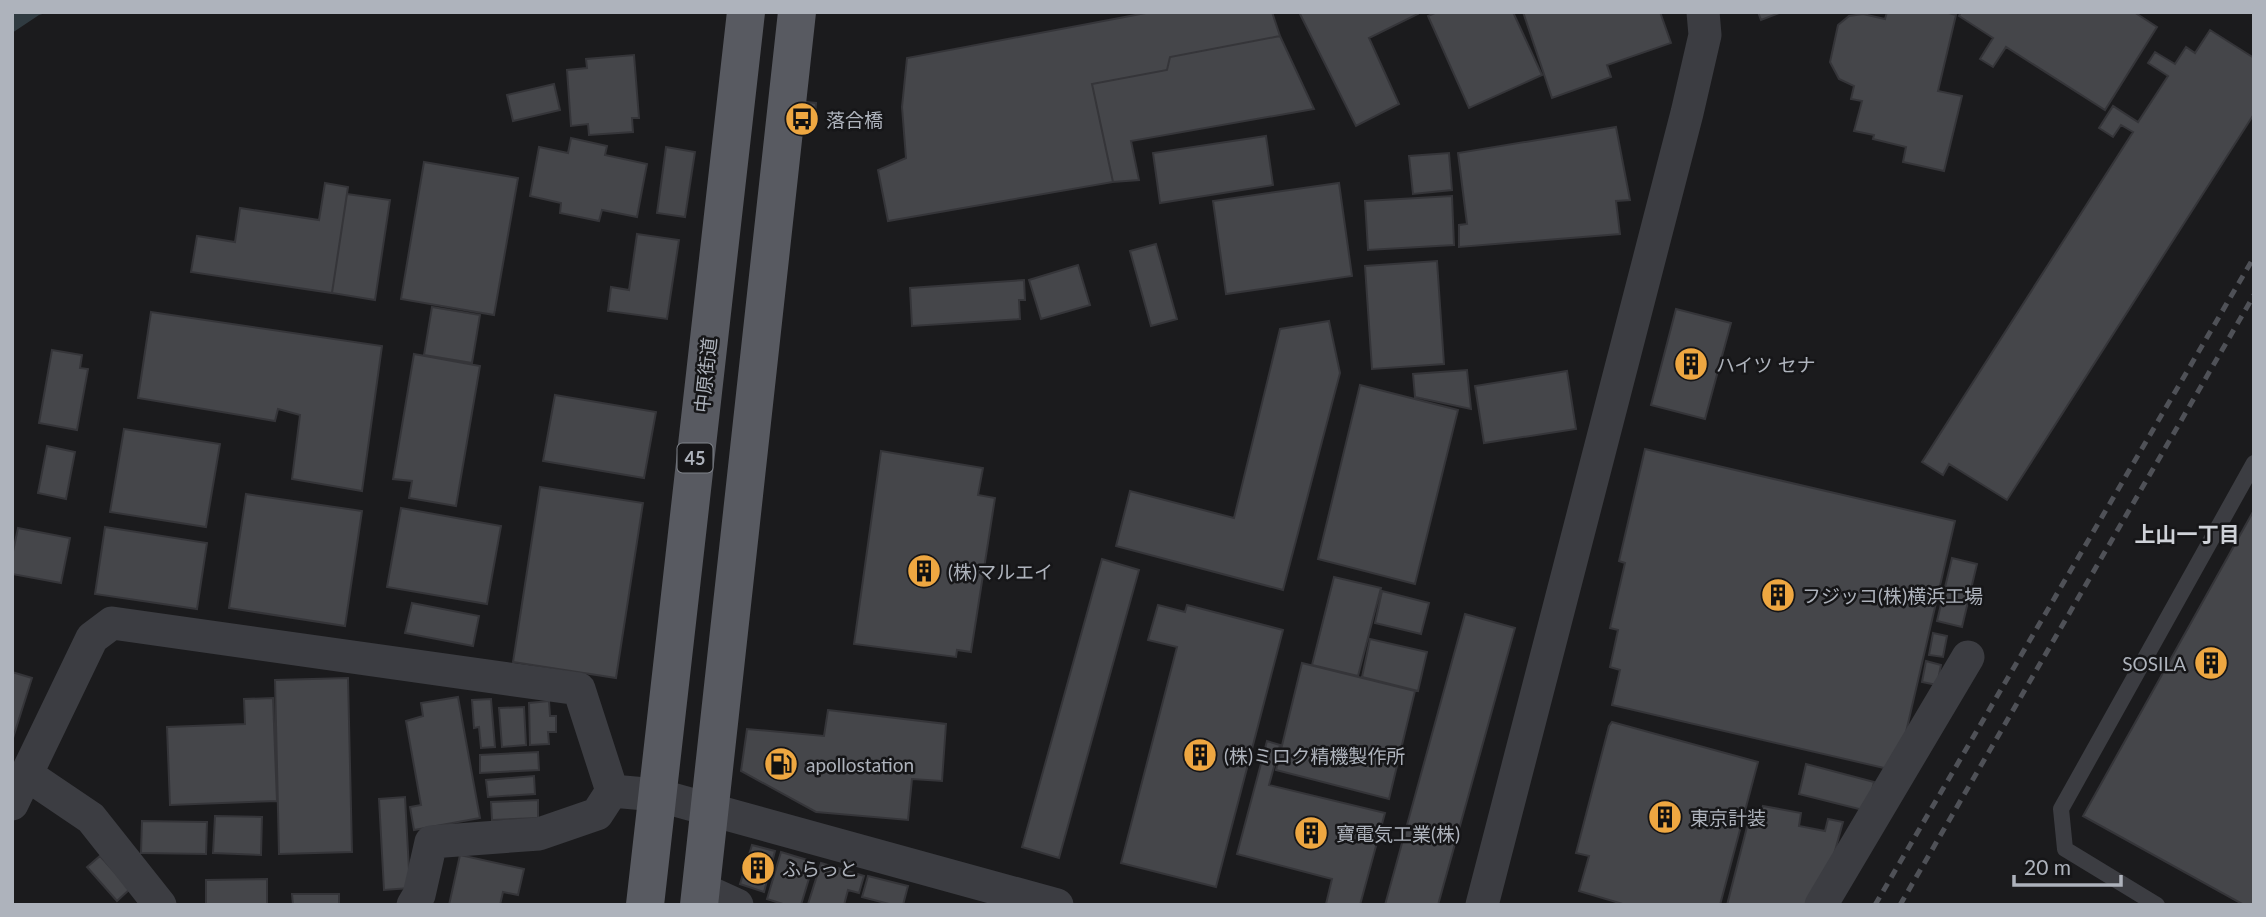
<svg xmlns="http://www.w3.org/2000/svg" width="2266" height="917" font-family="Lato,'Noto Sans JP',sans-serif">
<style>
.water{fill:#303b41}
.building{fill:#45464a;stroke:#353539;stroke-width:2}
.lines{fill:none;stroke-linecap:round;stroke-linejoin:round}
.service{stroke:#3c3d42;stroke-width:16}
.minor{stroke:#3c3d42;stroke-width:33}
.primary{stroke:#585a61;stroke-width:38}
.rail{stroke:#4f5157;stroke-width:5;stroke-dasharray:9 7;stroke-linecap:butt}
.labels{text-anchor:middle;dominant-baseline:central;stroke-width:5;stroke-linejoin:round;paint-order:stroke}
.shield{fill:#161618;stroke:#80848b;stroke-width:2}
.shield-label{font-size:18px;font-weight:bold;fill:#aeb3bc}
.poi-label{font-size:19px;fill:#aeb3bc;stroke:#161618;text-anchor:start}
.street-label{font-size:19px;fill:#aeb3bc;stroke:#161618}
.neighbourhood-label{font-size:21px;font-weight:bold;fill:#cfd2d8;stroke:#161618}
</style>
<rect width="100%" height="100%" fill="#1b1b1d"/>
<path class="water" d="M12,12h37l-10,3 -27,18z"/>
<path class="building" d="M1151,12h121l8,24 -110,21 -3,13 -75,14 21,98 -225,39 -10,-51 28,-12 -4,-51 5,-49z
M1299,12h119v2l-49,24 30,66 -43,22z
M1437,12h76l29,63 -73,33 -41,-92z
M1523,12h137l11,31 -64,22 4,12 -59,21z
M1758,12h24l-21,8z
M1887,12h58l11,3 -18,76 24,5 -18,75 -41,-9 3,-15 -33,-8 1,-4 -20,-4 8,-30 -11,-2 3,-13 -15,-7 -9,-17 8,-37 11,-9 14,-2 22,5z
M1961,12h173l23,15 -52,83 -99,-63 -13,20 -13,-8 13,-21 -34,-22z
M2210,30l44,28v56l-247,386 -58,-36 -6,11 -21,-13 211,-330 -12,-7 -8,12 -14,-9 14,-22 25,16 30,-46 -20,-13 7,-11 20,12 11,-17 9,6z
M1280,36l34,73 -183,32 8,39 -26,2 -21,-98 75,-14 3,-13z
M634,55l5,63h-7l1,14 -44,3 -1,-11 -17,2 -4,-56 20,-2 -1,-9z
M554,84l6,26 -47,11 -6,-26z
M806,102l10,1 -2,25 -10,-1z
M1616,127l14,73 -14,1 4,33 -161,13v-22l8,-1 -9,-71z
M1266,136l7,49 -113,18 -7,-50z
M571,138l36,8 -2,9 42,9 -10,53 -35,-7 -3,11 -39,-8 1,-10 -31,-7 9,-49 29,6z
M666,147l29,5 -10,65 -28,-4z
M1449,153l3,37 -39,4 -4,-38z
M424,162l94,16 -24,137 -93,-16z
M325,183l23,4 -16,106 -141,-21 6,-36 38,6 5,-34 79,12z
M1339,183l13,93 -126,18 -13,-93z
M347,194l43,6 -15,100 -43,-7z
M1452,196l2,49 -86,5 -3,-49z
M637,234l42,6 -12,79 -59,-8 3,-24 18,3z
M1156,244l21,75 -26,7 -21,-75z
M1437,261l7,103 -72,5 -7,-103z
M1078,265l12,40 -49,14 -12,-39z
M1024,280l1,20h-6l1,19 -108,7 -2,-38z
M432,307l48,8 -8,48 -48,-8z
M1676,309l55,14 -26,96 -54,-14z
M151,312l231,34 -20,145 -70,-12 8,-64 -22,-6 -3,12 -137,-23z
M1329,321l11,52 -57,217 -167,-44 14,-55 104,27 46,-189z
M52,350l30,5 -2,13 8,1 -11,61 -38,-7z
M414,354l66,12 -24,140 -47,-8 3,-17 -19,-2z
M1467,370l4,39 -56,-12 -2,-23z
M1567,371l9,58 -92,14 -9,-57z
M1360,385l98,25 -43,174 -97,-25z
M555,395l101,17 -12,66 -101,-17z
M124,429l96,15 -14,83 -96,-15z
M47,446l28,6 -9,47 -28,-6z
M1645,449l310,72 -58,250 -285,-66 8,-35 -10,-3 8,-37 -8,-2 15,-65 -6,-2z
M881,451l102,17 -5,27 17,3 -24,154 -14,-2 -1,7 -102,-13z
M540,487l103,16 -27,175 -103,-16z
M246,494l116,17 -17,115 -116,-18z
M401,508l100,18 -14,78 -100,-17z
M2254,510v395h-10l-161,-89z
M105,527l102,16 -10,66 -102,-15z
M18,528l52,10 -9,45 -49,-9v-18z
M1952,558l25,6 -15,63 -25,-6z
M1102,559l37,11 -80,288 -37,-11z
M1334,577l47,11 -23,88 -46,-11z
M1382,591l47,12 -8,31 -46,-11z
M412,603l67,13 -6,30 -68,-13z
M1158,605l27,7 2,-7 96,25 -67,257 -95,-24 56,-216 -29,-7z
M1465,614l50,14 -77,277h-53z
M1933,633l14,3 -4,21 -14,-2z
M1370,639l57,13 -9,39 -56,-14z
M1926,661l15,4 -4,20 -15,-3z
M1302,663l113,28 -26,108 -113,-29z
M12,672l20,6 -19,60h-1z
M348,678l4,174 -73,2 -4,-174z
M458,697l22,121 -66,12 -4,-23 11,-2 -15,-84 17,-5 -2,-13z
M273,698l4,103 -107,4 -3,-78 78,-3 -1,-25z
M491,699l4,48 -14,1 -2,-21 -5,1 -2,-28z
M549,701l1,15h6v16h-8l1,12 -19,1 -1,-42z
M524,707l2,38 -24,2 -3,-39z
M828,710l118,14 -4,57 -30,-2 -4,41 -92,-8 -75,-41 6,-42 77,7z
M1612,722l146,40 -38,143h-94l-47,-14 10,-35 -13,-3 33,-127z
M1267,741l13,4 -11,40 116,28 -25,92 -34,-1 6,-25 -95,-25z
M538,752l1,18 -59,3v-18z
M1806,764l68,18 -7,29 -68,-17z
M534,776l1,18 -47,3 -2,-17z
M405,797l5,91 -26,2 -5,-91z
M538,800v18l-46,2 -1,-18z
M1763,806l38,7 -2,13 26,5 3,-12 15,3 -15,54 -17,29h-84l22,-86 9,2z
M215,816l47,1 -1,38 -48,-2z
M142,821l65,1 -1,32 -65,-1z
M752,845l23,6 -11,41 -24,-8z
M781,852l33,10 -13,43h-15l-19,-6z
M460,855l64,14 -6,26 -15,-3 -3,13h-51z
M100,856l30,33 -13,12 -30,-34z
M821,863l43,13 -5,17 -11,-3 -4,15 -36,-1z
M868,876l40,10 -5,19h-10l-31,-8z
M267,879v26h-61v-25z
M292,894h47v11h-46z"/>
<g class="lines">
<path class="service" d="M2157,905l-92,-56 -4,-40 193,-346"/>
<path class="minor" d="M26,774l65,44 69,87
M12,804l80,-166 20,-15 467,66 33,102
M701,892l14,3 22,10
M413,905l6,-10 12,-53 108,-8 58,-20 15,-23 45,4 400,110
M1482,905l205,-792 18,-78 -2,-23
M1821,905l147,-248"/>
<path class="primary" d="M645,905l101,-893
M699,905l98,-893"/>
<path class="rail" d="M1875,905l379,-648
M1900,905l354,-610"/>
</g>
<defs>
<g id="bus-disc" transform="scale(1.75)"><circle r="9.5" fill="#eea741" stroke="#161618"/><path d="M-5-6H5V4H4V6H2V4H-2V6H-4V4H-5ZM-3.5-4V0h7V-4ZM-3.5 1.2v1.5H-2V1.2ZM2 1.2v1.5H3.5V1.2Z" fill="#111"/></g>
<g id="building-disc" transform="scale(1.75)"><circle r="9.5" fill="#eea741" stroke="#161618"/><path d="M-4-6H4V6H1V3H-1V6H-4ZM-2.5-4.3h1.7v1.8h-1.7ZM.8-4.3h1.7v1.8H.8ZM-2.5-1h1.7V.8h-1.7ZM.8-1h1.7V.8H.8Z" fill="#111"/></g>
<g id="fuel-disc" transform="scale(1.75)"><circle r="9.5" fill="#eea741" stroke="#161618"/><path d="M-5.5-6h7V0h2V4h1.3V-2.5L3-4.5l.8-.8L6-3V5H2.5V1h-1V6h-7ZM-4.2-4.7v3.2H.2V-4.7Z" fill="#111"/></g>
</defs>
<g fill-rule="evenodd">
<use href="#bus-disc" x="802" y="119"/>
<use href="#building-disc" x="1691" y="364"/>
<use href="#building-disc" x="924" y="571"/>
<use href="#building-disc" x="1778" y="595"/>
<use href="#building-disc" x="2211" y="663"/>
<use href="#building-disc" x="1200" y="755"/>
<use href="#fuel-disc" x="781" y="764"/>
<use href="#building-disc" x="1665" y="817"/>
<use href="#building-disc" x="1311" y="833"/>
<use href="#building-disc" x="758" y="868"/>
</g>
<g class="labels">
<rect class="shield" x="677.5" y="443.5" width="35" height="29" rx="5"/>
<g class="shield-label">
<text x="695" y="458">45</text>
</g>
<g class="poi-label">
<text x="826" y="119">落合橋</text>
<text x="1716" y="364">ハイツ セナ</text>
<text x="948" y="571">(株)マルエイ</text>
<text x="1802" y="595">フジッコ(株)横浜工場</text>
<text x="2186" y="663" text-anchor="end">SOSILA</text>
<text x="1224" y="755">(株)ミロク精機製作所</text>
<text x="806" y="764">apollostation</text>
<text x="1690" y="817">東京計装</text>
<text x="1336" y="833">寶電気工業(株)</text>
<text x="782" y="868">ふらっと</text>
</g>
<g class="street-label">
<text transform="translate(705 375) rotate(-84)">中原街道</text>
</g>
<g class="neighbourhood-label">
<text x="2187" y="533">上山一丁目</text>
</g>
</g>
<rect width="2266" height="917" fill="none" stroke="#aeb3bc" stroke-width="28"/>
<path d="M2014 875v10h107v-10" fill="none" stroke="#aeb3bc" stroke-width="3.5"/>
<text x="2024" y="875" font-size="21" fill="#aeb3bc" stroke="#161618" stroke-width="5" paint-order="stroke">20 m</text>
</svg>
